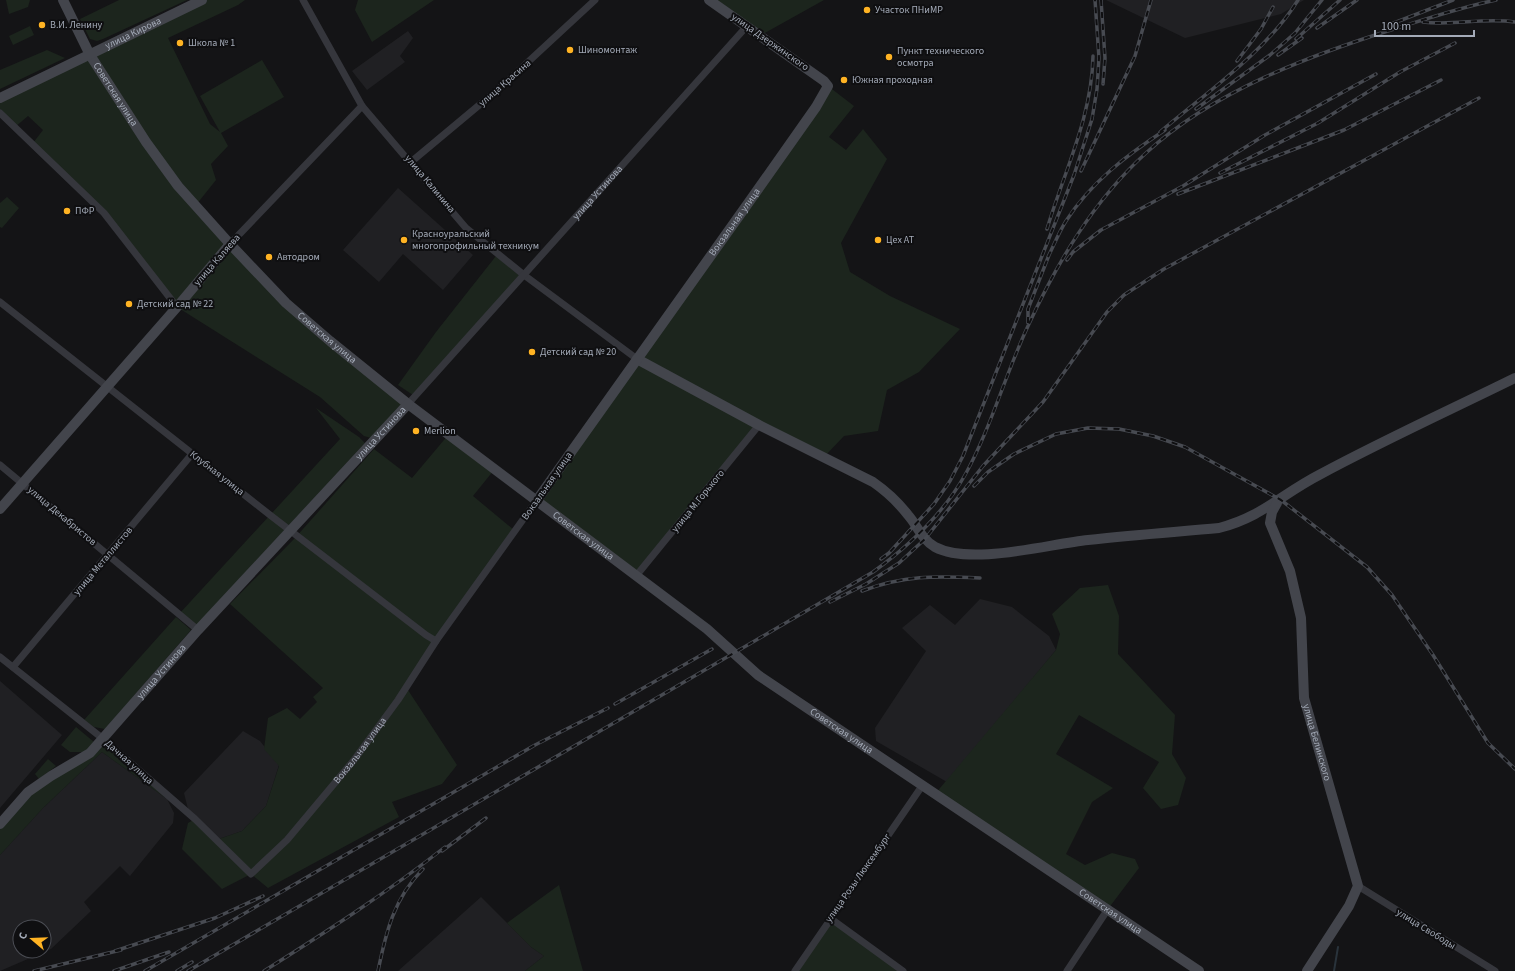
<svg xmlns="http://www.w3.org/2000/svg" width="1515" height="971" font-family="'Source Sans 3',sans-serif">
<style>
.built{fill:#202023;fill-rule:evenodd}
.green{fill:#1c251d}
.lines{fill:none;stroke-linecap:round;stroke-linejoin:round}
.stream{stroke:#29333b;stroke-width:2}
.street{stroke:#35363c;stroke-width:7}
.secondary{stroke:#43454c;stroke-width:10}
.rail-casing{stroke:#474a51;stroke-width:3.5}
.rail{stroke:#0f0f11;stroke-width:2;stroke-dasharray:6;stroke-linecap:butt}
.poi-dot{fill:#ffb323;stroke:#0f0f11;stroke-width:1.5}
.labels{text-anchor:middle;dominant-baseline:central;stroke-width:4;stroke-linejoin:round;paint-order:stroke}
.poi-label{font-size:10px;fill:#a4abb8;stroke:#0f0f11;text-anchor:start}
.street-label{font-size:10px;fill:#a4abb8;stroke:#0f0f11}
</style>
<rect width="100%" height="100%" fill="#141416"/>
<path class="built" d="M1106,0h198l-23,14 -96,24z
M408,31l5,7 -13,18 5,6 -38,28 -15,-19z
M398,188l75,67 -30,35 -40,-36 -24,28 -36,-32z
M980,599l32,8 37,29 7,14 -109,132 -71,-41 -1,-13 51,-77 -24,-23 28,-23 25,20z
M0,681l62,54 -62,73z
M243,731l17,10 19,24 -13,41 -24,25 -26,9 -26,-23 -6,-24z
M102,752l65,47 7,14 -1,10 -43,53 -10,-10 -36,36 7,9 -40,38 -51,22v-116l43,-47zM20,927h24v24h-24z
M481,897l50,50 13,9 -19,15h-127z"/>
<path class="green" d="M6,0h24l-2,7 -19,7z
M119,0h68l-84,39 -6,2 -7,-2 -10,-20z
M202,0h43l-7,5 -70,33 42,86 10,8 -20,-36 62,-36 22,37 -63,36 7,13 -17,18 5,16 -20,25 90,98 122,101 -37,34 -7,-2 -44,-39 -143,-90 -73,-94 -71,-70 10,-13 -15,-14 -13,11 -15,-14v-15z
M358,0h76l-62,42 -17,-32z
M714,0h110l-61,34z
M30,26l4,9 -21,10 -4,-9z
M47,50l18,8 -65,31v-19z
M828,86l26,20 -25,31 17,13 17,-21 24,30 -46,84 9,29 40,24 70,33 -41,43 -32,18 -9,41 -34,5 -20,21 -65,-32 -123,151 -99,-76z
M7,197l12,11 -17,20 -2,-1v-24z
M496,256l24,20 -107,119 -15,-10 38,-53z
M316,408l43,29 6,6 -170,184 -15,-14 160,-174z
M449,434l45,36 -21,26 41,34 -108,157 51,78 -15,19 -50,18 7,15 -131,71 -17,-14 -29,15 -40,-40 6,-26 7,-4 21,21 26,-9 24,-25 13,-40 -15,-17 4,-31 19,-10 13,11 17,-17 -4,-5 10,-9 -93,-84 65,-66 79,-89 38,29z
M1108,585l11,31 -1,38 57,61 -3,39 14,24 -8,27 -17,4 -18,-21 16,-26 -80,-47 -23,39 57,34 -21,14 -26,52 19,11 27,-12 23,6 4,9 -31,41 -173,-115 121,-144 4,-16 -8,-20 28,-26z
M176,617l15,13 -86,99 -11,-2 -10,-7z
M76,727l18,15 -9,10h-15l-9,-7z
M103,740l64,59 -65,-47 -59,56 -43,47v-31l28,-32z
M48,759l8,7 -17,13 -4,-5z
M559,885l24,86h-58l19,-15 -13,-9 -24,-24z
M830,918l73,53h-108z"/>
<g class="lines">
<path class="stream" d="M1334,971l4,-24"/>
<g class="street">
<path d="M303,0l59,106 104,122 58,47 113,84"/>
<path d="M0,113l104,100 73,94"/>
<path d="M411,162l91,-76 93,-86"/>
<path d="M230,244l132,-138"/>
<path d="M0,302l270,213 156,120 10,6"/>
<path id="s1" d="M408,404l339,-378"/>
<path d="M0,465l198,165"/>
<path d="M636,576l123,-151"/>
<path id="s2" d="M0,657l102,81 93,81 56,55 36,-34 67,-80 44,-60 38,-59 101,-141"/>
<path d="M13,667l179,-213"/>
<path d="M1358,886l137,85"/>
<path d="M830,918l73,53"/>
<path d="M795,971l127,-185"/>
<path d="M1067,971l41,-62"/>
</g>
<g class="secondary">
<path id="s3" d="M63,0l27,55 56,87 32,44 52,58 56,59 44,38 78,63 299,225 51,46 441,296"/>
<path id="s4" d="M0,98l202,-98"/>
<path d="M637,359l122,66 114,57c13,9 25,20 35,33 9,10 14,25 27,32 36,19 113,-3 153,-7 44,-5 87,-8 131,-12 43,-11 63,-34 100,-53 65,-35 131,-65 196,-97"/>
<path id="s5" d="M537,500l212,-298 67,-95 12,-21 -4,-5 -115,-81"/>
<path id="s6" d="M1277,503l-5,9 -2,11 20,48 11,47 3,80 54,188 -9,20 -42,65"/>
<path d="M0,509l177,-202 53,-63"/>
<path id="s7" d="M0,824l28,-32 23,-16 39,-23 108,-123 210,-226"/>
</g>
<g class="rail-casing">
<path id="rail" d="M1101,0l4,58 -2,26
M1423,22c31,4 61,-5 92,0
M1386,26l67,-26
M1317,28l40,-28
M1296,39l44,-39
M1278,55l24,-17
M1237,61l24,-32 12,-22
M1196,109l74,-54 25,-22 27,-33
M1160,132c46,-39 107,-81 138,-132
M1081,171l54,-115 16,-56
M1220,173l98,-50 82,-51 55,-29
M1178,194l166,-64 97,-50
M1047,229c17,-57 45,-112 46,-173
M1048,257c6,-12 11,-25 18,-36 25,-39 61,-66 99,-91
M1067,260l6,-8 28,-22 82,-44 82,-51 111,-61
M1028,323v-14l21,-54
M974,486l14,-14 26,-18 42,-20 32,-6 31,1 34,7 32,11 96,53 86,67 25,28 41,60 55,88 27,26
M881,559l8,-6 45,-49 16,-23 13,-25 111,-281 18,-56 5,-30 2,-31 -4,-58
M862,591c42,-16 73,-15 118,-13
M830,602l36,-18 33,-21 26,-24 58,-73 60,-64 64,-90 17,-17 40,-26 315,-171
M615,704l97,-55
M442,851l44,-33
M115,951l100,-33 48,-22
M34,971l87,-21
M114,971l55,-19
M145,971l390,-226 73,-37
M177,971l15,-9
M188,971l685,-399c36,-26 70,-58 92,-97 26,-47 40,-100 63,-149 29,-63 65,-125 118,-173 67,-62 165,-98 251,-125 32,-10 65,-21 99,-28
M264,971c62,-39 124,-79 181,-124
M378,971c8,-39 16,-73 45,-102"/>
</g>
<use href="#rail" class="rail"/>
</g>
<g class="poi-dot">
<circle cx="867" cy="10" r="4"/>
<circle cx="42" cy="25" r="4"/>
<circle cx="180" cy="43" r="4"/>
<circle cx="570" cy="50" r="4"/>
<circle cx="889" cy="57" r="4"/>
<circle cx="844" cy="80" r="4"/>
<circle cx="67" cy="211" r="4"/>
<circle cx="404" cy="240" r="4"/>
<circle cx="878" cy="240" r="4"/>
<circle cx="269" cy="257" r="4"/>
<circle cx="129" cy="304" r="4"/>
<circle cx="532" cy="352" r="4"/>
<circle cx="416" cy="431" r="4"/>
</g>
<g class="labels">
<g class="poi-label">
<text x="875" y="10">Участок ПНиМР</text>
<text x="50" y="25">В.И. Ленину</text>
<text x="188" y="43">Школа № 1</text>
<text x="578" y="50">Шиномонтаж</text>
<text x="897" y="51">Пункт технического<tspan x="897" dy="12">осмотра</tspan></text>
<text x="852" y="80">Южная проходная</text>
<text x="75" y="211">ПФР</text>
<text x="412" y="234">Красноуральский<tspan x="412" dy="12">многопрофильный техникум</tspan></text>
<text x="886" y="240">Цех АТ</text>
<text x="277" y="257">Автодром</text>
<text x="137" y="304">Детский сад № 22</text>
<text x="540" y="352">Детский сад № 20</text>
<text x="424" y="431">Merlion</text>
</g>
<g class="street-label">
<text stroke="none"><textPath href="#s4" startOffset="148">улица Кирова</textPath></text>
<text transform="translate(770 42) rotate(35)">улица Дзержинского</text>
<text transform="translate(505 83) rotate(-41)">улица Красина</text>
<text stroke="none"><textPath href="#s3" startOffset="108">Советская улица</textPath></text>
<text transform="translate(430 184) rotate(50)">улица Калинина</text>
<text stroke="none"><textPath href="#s1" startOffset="284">улица Устинова</textPath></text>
<text stroke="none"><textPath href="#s5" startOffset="341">Вокзальная улица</textPath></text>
<text transform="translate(217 260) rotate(-49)">улица Каляева</text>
<text stroke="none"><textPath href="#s3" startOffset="432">Советская улица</textPath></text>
<text stroke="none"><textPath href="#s7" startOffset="548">улица Устинова</textPath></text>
<text transform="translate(217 473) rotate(38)">Клубная улица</text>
<text transform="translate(547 486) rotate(-55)">Вокзальная улица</text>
<text transform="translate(698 501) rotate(-51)">улица М.Горького</text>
<text transform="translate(62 516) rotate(40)">улица Декабристов</text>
<text stroke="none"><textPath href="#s3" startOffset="756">Советская улица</textPath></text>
<text transform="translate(103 561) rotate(-50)">улица Металлистов</text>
<text stroke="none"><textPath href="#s7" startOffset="224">улица Устинова</textPath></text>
<text stroke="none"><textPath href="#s3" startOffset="1080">Советская улица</textPath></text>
<text stroke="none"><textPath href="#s6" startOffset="248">улица Белинского</textPath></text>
<text stroke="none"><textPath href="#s2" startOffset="497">Вокзальная улица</textPath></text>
<text transform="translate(129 762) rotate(42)">Дачная улица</text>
<text transform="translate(858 878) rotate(-55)">улица Розы Люксембург</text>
<text stroke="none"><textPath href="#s3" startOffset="1404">Советская улица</textPath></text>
<text transform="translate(1426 929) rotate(32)">улица Свободы</text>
</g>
</g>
<g transform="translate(32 939) rotate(289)"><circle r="19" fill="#0f0f11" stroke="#4b4d54"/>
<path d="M0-3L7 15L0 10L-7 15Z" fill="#ffb323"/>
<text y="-6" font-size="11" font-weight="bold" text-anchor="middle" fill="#a4abb8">С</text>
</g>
<path d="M1375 30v6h99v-6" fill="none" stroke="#a4abb8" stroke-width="2"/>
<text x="1381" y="30" font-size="12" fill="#a4abb8" stroke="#0f0f11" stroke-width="3" paint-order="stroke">100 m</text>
</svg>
